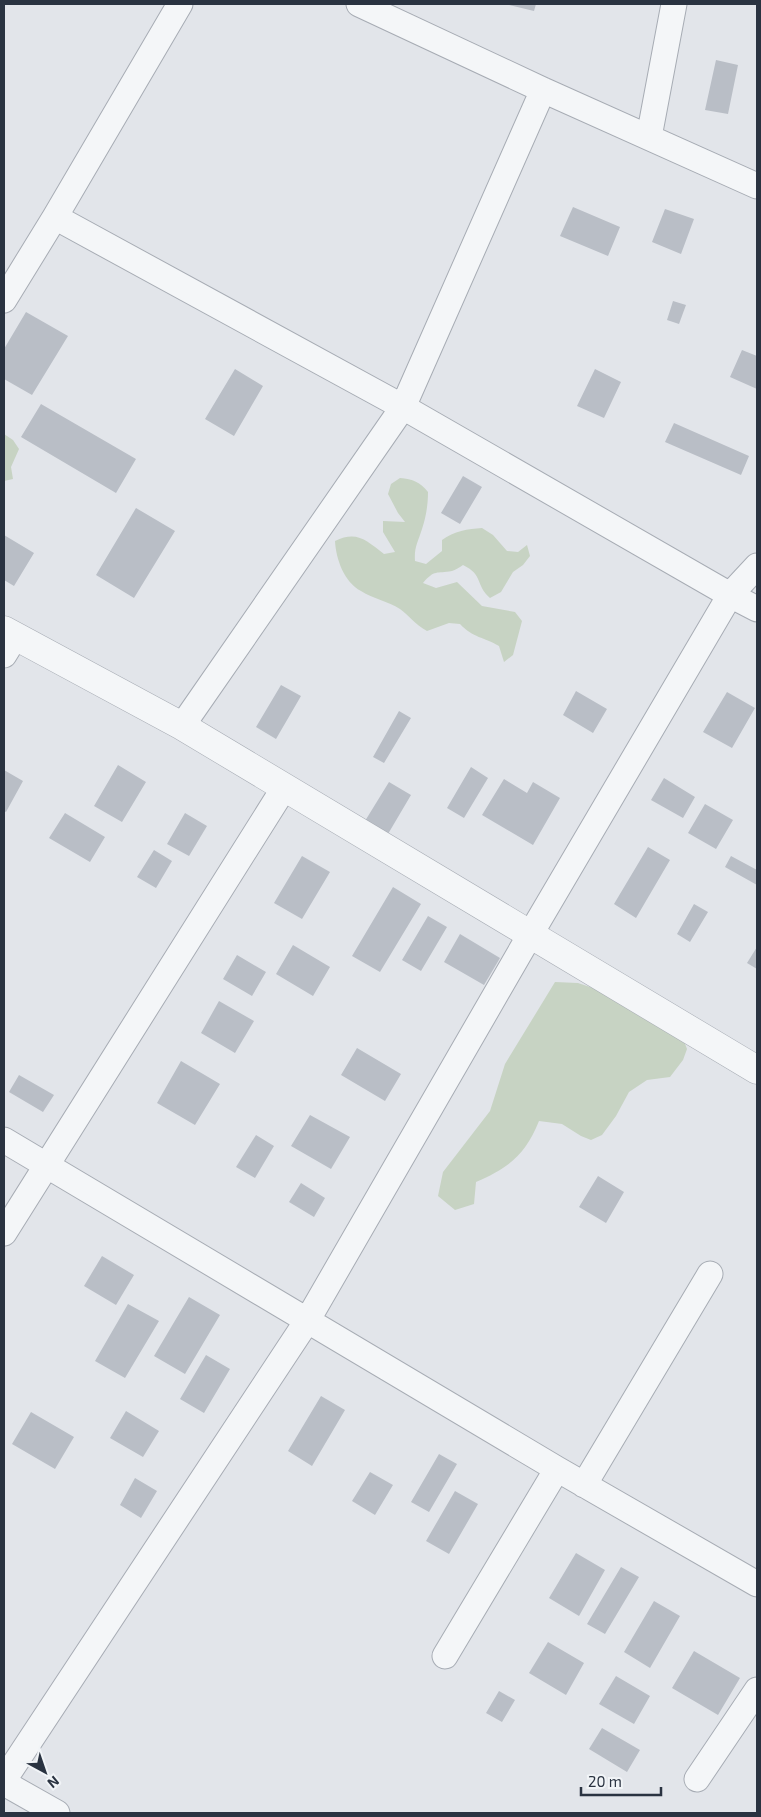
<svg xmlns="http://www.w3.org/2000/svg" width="761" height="1817" font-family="'Exo 2',sans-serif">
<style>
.green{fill:#c7d3c3}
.building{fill:#b9bec6}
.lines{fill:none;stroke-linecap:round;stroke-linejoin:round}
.minor-casing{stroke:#a7acb4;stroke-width:27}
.tertiary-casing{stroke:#a7acb4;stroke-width:29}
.minor{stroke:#f4f6f8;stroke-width:25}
.tertiary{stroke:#f4f6f8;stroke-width:28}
</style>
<rect width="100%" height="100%" fill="#e2e5ea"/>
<path class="green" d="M4,434l9,6 6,9 -8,18 2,12 -9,2z
M400,478c13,1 20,4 28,14 0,13 -2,25 -6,37 -4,13 -8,18 -7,32l11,3 16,-13v-11c12,-9 26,-11 40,-12l11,7 14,16 11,1 9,-7 3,11 -7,9 -10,7 -12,20 -11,6c-15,-13 -6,-23 -27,-33 -3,2 -8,5 -11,6 -16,3 -17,-2 -29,12l13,5 21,-6 25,24 33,6 7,9 -9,34 -9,7 -5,-16c-15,-9 -26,-8 -39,-22l-11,-1 -22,8c-13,-7 -17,-15 -27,-22 -12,-8 -27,-10 -39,-18 -17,-9 -25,-32 -26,-50 22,-11 32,0 49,13l11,-2 -12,-20v-11l22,1 -7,-9 -10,-19 3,-10z
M555,982l23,1 24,8 37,25 42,17 6,16 -4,11 -13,17 -23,3 -18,12 -13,24 -14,19 -11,5 -10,-4 -19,-12 -23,-3c-14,34 -29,46 -63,61l-2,22 -19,6 -17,-14 5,-24 47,-61 15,-47z"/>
<path class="building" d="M505,4h31l-2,7z
M716,60l22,5 -10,49 -23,-4z
M573,207l47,20 -12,29 -48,-20z
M665,209l29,10 -13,35 -29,-12z
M673,301l13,4 -7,19 -12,-4z
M26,312l42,24 -36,59 -28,-16v-30z
M742,350l15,6v33l-27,-12z
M235,369l28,17 -29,50 -29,-17z
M595,369l26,13 -17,36 -27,-12z
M41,404l95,55 -20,34 -95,-56z
M674,423l75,33 -8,19 -76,-33z
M463,476l19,11 -22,37 -19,-11z
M136,508l39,23 -41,67 -38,-23z
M4,535l30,18 -20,33 -10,-6z
M281,685l20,11 -25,43 -20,-12z
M576,691l31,18 -14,24 -30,-18z
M727,692l28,16 -23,40 -29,-16z
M399,711l12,7 -27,45 -11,-6z
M118,765l28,17 -24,40 -28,-16z
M471,767l17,11 -24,40 -17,-10z
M4,770l19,11 -17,31 -2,-1z
M664,778l31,19 -12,21 -32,-18z
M504,779l23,14 6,-11 27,16 -27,47 -51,-30z
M389,782l22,13 -23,39 -23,-13z
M705,804l28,16 -17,29 -28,-16z
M65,813l40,24 -15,25 -41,-24z
M185,813l22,13 -18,30 -22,-12z
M648,847l22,13 -34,58 -22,-14z
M154,850l18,11 -16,27 -19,-11z
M302,856l28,16 -28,47 -28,-16z
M731,856l26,14v15l-32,-18z
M393,887l28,17 -41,68 -28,-16z
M694,904l14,8 -18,30 -13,-8z
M428,916l19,11 -26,44 -19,-11z
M460,934l40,24 -16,27 -40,-23z
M293,945l37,22 -17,29 -37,-22z
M757,947v22l-10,-6z
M237,955l29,17 -14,24 -29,-17z
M219,1001l35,20 -19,32 -34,-20z
M357,1048l44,26 -16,27 -44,-26z
M181,1061l39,23 -25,41 -38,-22z
M19,1075l35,20 -11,17 -34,-20z
M310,1115l40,22 -19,32 -40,-23z
M256,1135l18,11 -19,32 -19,-11z
M598,1176l26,16 -18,31 -27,-16z
M301,1183l24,15 -11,19 -25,-15z
M102,1256l32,19 -18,30 -32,-19z
M189,1297l31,18 -35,59 -31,-18z
M128,1304l31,17 -34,57 -30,-17z
M206,1355l24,14 -26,44 -24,-14z
M321,1396l24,14 -33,56 -24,-15z
M126,1411l33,20 -16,26 -33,-19z
M31,1412l43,25 -19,32 -43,-25z
M439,1454l18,10 -28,48 -18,-10z
M370,1472l23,13 -18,30 -23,-14z
M135,1478l22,13 -16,27 -21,-13z
M455,1491l23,13 -29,50 -23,-13z
M576,1553l29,17 -26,46 -30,-18z
M621,1567l18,10 -34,57 -18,-10z
M654,1601l26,15 -30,52 -26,-16z
M548,1642l36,21 -18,32 -37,-22z
M694,1651l46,27 -22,37 -46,-27z
M616,1676l34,20 -16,28 -35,-20z
M499,1691l16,9 -13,22 -16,-9z
M602,1728l38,22 -13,22 -38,-23z"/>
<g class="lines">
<g class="minor-casing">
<path id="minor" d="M359,4l184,86 214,96
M649,137l25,-133
M55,217l348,190 327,188 27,14
M4,300l51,-83 125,-213
M4,655l11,-18
M182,726l221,-319 140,-317
M4,1140l553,329 200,115
M4,1233l280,-445
M584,1485l126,-211
M445,1656l112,-187
M697,1779l60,-89
M4,1780l303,-459 223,-386 200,-340 27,-29
M4,1783l53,30"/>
</g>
<g class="tertiary-casing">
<path id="tertiary" d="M4,630l178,96 575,344"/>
</g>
<use href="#minor" class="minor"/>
<use href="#tertiary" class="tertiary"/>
</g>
<rect width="761" height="1817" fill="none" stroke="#2a3341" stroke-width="10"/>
<g transform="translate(45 1772) rotate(140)" stroke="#f1f4f7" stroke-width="4" paint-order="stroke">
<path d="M0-4L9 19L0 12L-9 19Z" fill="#2a3341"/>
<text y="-8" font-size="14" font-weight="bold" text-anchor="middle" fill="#2a3341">N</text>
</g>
<path d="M581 1787v8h80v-8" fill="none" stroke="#2a3341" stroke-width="2.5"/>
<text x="588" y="1787" font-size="15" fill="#2a3341" stroke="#f1f4f7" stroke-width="4" paint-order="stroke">20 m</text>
</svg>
